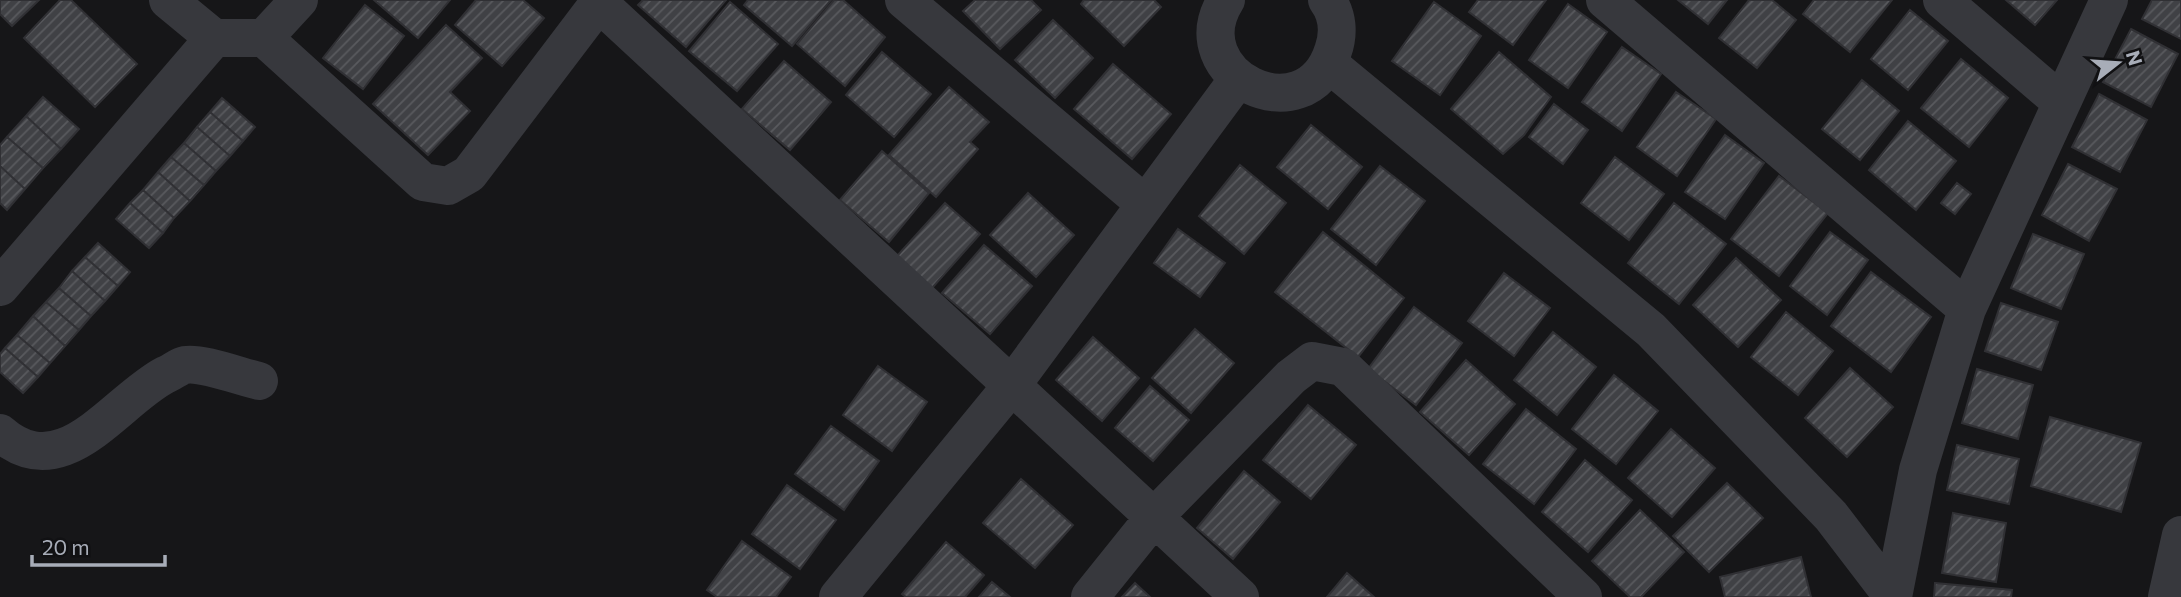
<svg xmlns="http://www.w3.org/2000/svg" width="2181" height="597" font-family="Commissioner,sans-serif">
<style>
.building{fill:url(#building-hatch);stroke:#303034;stroke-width:2}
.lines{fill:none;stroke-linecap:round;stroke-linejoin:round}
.minor{stroke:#37383d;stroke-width:38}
</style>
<defs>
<pattern id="building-hatch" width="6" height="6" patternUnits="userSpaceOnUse" patternTransform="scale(1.75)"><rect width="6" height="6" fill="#404145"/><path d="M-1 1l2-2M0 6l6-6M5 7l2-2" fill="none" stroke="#595a5e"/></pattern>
</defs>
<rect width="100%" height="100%" fill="#161618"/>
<path class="building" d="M0,0h39l-27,26 -12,-12z
M60,0h11l66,64 -42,43 -71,-69z
M374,0h76l-32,38z
M476,0h47l21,18 -42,48 -47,-41z
M643,0h83l-40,47 -48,-42z
M748,0h83l-39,46 -48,-41z
M834,0h9l42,37 -40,49 -48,-42z
M975,0h56l10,10 -41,39 -37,-38z
M1084,0h70l7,7 -37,39 -43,-42z
M1478,0h68l-33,45 -44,-33z
M1678,0h49l-19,24z
M1749,0h23l24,20 -39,48 -38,-30z
M1814,0h78l-42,52 -47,-38z
M2006,0h51l-22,25z
M2152,0h29v39l-39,-20z
M730,2l48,42 -41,47 -48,-40z
M1434,2l47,34 -41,59 -48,-34z
M1568,4l39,28 -39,56 -39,-28z
M365,5l39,31 -41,53 -40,-31z
M1910,10l38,31 -40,49 -37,-31z
M1053,20l40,38 -38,40 -40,-38z
M446,25l36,33 -32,34 20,19 -42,44 -55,-51z
M2131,29l47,25 -27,53 -48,-25z
M1622,47l39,27 -39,57 -40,-29z
M882,52l49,42 -37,43 -48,-42z
M1499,52l52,45 -27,38 -21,19 -52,-45z
M1961,59l47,39 -39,49 -48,-39z
M784,61l47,41 -41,48 -48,-41z
M1113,64l58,50 -39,45 -58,-50z
M1862,80l37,31 -39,49 -38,-31z
M949,87l40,35 -19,20 8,7 -42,48 -47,-42z
M1676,92l40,27 -39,57 -40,-29z
M2099,94l48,26 -27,52 -48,-25z
M43,97l36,32 -18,20 -35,-33z
M222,98l33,29 -12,14 -33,-29z
M1554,104l34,26 -25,34 -34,-27z
M210,112l33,29 -13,15 -33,-29z
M26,116l35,33 -18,19 -36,-31z
M1908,121l48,40 -40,49 -47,-40z
M1311,125l51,42 -34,42 -51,-42z
M197,127l33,29 -14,15 -32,-28z
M1725,135l39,28 -39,56 -40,-27z
M7,137l36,31 -18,21 -25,-23v-21z
M184,143l32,28 -12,14 -33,-28z
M882,151l47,42 -40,49 -49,-42z
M171,157l33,28 -14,16 -32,-29z
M1615,157l49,37 -35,46 -48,-37z
M2068,164l49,25 -28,52 -47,-26z
M1240,165l46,38 -42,51 -45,-38z
M0,166l25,23 -18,21 -7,-7z
M1380,166l45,35 -49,64 -45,-36z
M158,172l32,29 -16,17 -31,-28z
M1779,176l49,37 -49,63 -48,-37z
M1957,183l14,11 -16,20 -14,-11z
M143,190l31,28 -11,15 -33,-30z
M1028,193l46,42 -38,42 -46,-42z
M130,203l33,30 -14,15 -33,-29z
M945,203l35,31 -48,54 -35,-32z
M1674,203l52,41 -47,60 -51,-41z
M1178,229l47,34 -25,34 -46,-34z
M1323,232l81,66 -46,59 -83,-65z
M1830,232l38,28 -41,55 -37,-29z
M2033,234l51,20 -23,55 -50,-21z
M98,243l32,29 -12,14 -33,-29z
M984,245l48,41 -42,48 -48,-41z
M85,257l33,29 -13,15 -33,-30z
M1736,258l45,42 -43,47 -45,-42z
M72,271l33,30 -14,15 -32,-28z
M1871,272l60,45 -40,55 -60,-46z
M1504,273l46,35 -36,48 -46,-35z
M59,288l32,28 -12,14 -33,-28z
M46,302l33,28 -14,16 -32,-30z
M2001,303l57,19 -17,48 -56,-19z
M1414,307l48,36 -46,62 -48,-36z
M1786,312l47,39 -35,44 -47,-38z
M33,316l32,30 -15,17 -33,-28z
M1195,329l39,34 -43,50 -39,-35z
M1553,332l43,35 -39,48 -43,-35z
M17,335l33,28 -12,14 -33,-29z
M1093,337l46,41 -37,43 -46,-41z
M5,348l33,29 -15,16 -23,-21v-18z
M1466,360l49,44 -46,51 -49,-43z
M878,366l49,36 -35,49 -49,-36z
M1850,368l43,39 -46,50 -42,-39z
M1977,369l56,16 -15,54 -56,-16z
M1614,375l44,36 -42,53 -44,-35z
M1150,386l39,34 -36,41 -38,-33z
M1308,405l48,40 -45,54 -48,-39z
M1526,409l50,40 -42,55 -51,-40z
M2050,417l91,26 -20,69 -90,-26z
M831,426l48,35 -35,49 -49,-36z
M1671,429l44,39 -43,49 -44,-39z
M1957,445l62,14 -10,45 -62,-14z
M1585,460l47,40 -44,52 -46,-40z
M1244,471l36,31 -47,57 -36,-31z
M1021,479l52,46 -38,43 -52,-45z
M1727,483l36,35 -54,54 -36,-36z
M787,485l49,35 -36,49 -48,-35z
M1640,510l44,42 -43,45h-11l-38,-36z
M1953,513l53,10 -10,59 -54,-9z
M742,541l49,36 -15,20h-59l-10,-7z
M946,542l38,33 -19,22h-59l-4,-3z
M1801,557l10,40h-86l-5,-20z
M1347,573l27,24h-47z
M992,582l18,15h-31z
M1135,583l15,14h-28z
M1935,583l77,7 -1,7h-77z"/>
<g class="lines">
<path class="minor" d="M168,0l46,38
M904,0l241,204
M1226,0c-47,75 79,137 107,51 6,-17 5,-36 -6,-51
M1605,0l362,309
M1942,0l119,102
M599,3l641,594
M264,38l159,144 25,4 21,-12 132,-174
M1329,64l322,266 180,186 62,81
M0,287l214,-249h50l35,-38
M0,433c63,55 114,-31 165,-58 6,-2 14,-9 20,-10 17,-3 56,12 74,16
M838,597l174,-212 226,-306
M1090,597l65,-81 136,-139 21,-16 31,6 240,230
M1893,597l25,-127 49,-161 142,-309
M2167,597l14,-62"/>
</g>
<g transform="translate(2118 63) rotate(73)" stroke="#111113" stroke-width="5" paint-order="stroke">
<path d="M0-5L12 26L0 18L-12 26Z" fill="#a8adb8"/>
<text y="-10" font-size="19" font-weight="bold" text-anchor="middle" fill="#a8adb8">N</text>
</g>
<path d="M32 555v10h133v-10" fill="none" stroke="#a8adb8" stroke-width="3.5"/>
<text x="42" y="555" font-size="21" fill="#a8adb8" stroke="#111113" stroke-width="5" paint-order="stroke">20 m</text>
</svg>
